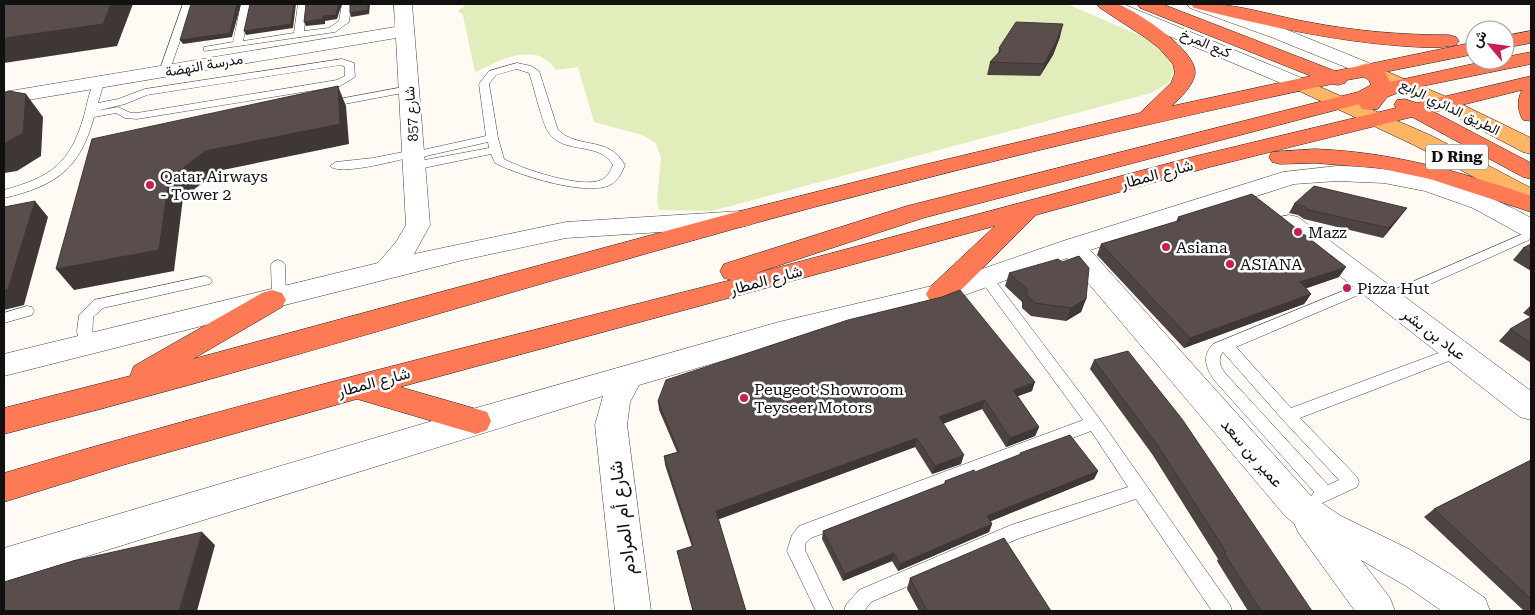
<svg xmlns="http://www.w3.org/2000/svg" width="1535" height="615" font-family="'Roboto Serif',Vazirmatn,serif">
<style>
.green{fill:#e1edba}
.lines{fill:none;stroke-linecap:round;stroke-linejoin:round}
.lane-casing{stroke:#444;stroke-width:1}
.street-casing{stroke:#444;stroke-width:1}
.primary-casing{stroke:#222;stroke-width:1}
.highway-casing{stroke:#222;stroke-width:1}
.lane{fill:#fff;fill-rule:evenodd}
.street{fill:#fff;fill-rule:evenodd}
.primary{fill:#ffb564;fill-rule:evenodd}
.highway{fill:#fd7a54;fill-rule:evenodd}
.wall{fill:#4d4341}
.shaded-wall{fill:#3f3735}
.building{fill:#5a4e4c;stroke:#3f3735}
.poi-dot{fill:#cc1d4f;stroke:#fff;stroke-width:2}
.labels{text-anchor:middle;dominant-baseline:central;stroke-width:5;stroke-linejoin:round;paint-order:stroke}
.far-street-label{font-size:14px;fill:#111;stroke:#fff}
.shield{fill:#fff;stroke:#585858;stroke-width:1}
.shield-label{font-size:15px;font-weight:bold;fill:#111}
.street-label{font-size:16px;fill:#111;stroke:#fff}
.poi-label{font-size:16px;fill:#111;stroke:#fff;text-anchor:start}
.near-street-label{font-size:19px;fill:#111;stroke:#fff}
</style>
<rect width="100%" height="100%" fill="#fffaf4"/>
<path class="green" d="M467,4h600l95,41 11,14 2,10 -7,14 -17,10 -439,118 -53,-1 -2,-9 4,-43 -5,-15 -14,-8 -48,-13 -16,-55 -22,3c-3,-3 -7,-9 -11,-11 -20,-13 -53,4 -70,14l-12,-58 -5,-4z"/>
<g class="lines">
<g class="lane-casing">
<path id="lane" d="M183,4h10l-24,68 -5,3 -4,-1 -1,-2z
M241,4h10l-8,37 51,-8 4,-29h9l-3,27 25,-3 10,-7 3,-17h9l-2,18 -14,10 -131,19v-4l29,-5z
M342,59l12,4 1,14 -15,9 -203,33 -12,-1 -9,-5 -22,4c-14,52 -38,69 -90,81v-8c47,-13 66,-26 80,-74 3,-11 5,-25 11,-36l4,-1 5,3 -6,21 20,-4 27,-10zM341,65l4,2v9l-8,4 -200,33h-6l-13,-6 -22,4 29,-7 22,-9z
M517,63l14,3 8,5 19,59c21,20 50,5 67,35 -3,7 -6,14 -13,19 -23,14 -94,-9 -117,-21l-4,-9 -77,16 -6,-4 6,-4 75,-14 -1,-6 -75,17 -5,-1c-14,3 -69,18 -78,8l6,-4 37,-4 40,-8 5,1 68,-15 -7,-52 10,-13zM517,69l12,4c5,13 13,51 20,60 15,22 51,8 64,32 -3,6 -5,12 -12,15 -19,9 -79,-11 -97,-21l-6,-21 -9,-54 7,-9z
M409,86l5,3 -1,2 -74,14 -5,-3 5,-3z
M1525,233l4,1 2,3 -2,3 -137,61h-10l-2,-3 2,-3z
M278,260l5,2 2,3 1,33 -2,3h-10l-2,-3 -1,-33 2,-3z
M986,273l5,2 108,143 131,187 2,6h-20l-76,-112 -116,39 -149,64 -7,9h-20l2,-6 13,-15 152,-65 117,-38 -37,-56 -280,107 -6,6v6l29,61h-18l-29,-60 5,-16 7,-9 284,-106 -102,-139 -2,-3 2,-3z
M205,276l5,2 2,3 -2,3 -107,24 -10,9 -1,28 -2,4 -5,1 -5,-1 -3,-18 2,-16 15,-15z
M1370,280l5,2 2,3 -2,3 -139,59 55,61 161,-60 5,-2 5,2 2,4 -2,4 -162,62 57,59 2,5 -2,5 -39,18 -6,-2 -2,-5 4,-6 -99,-111c-9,-13 -14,-24 -2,-37zM1223,352l60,68 56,60 -11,5 -103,-112c-5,-7 -8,-14 -2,-21z
M27,306l5,1 2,4 -2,4 -28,8v-10z"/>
</g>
<g class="street-casing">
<path id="street" d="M394,4h18l18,221 -16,29 152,-32 175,-11 9,2 3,6 -3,6 -9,2 -175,11 -103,22 -459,116v-22l374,-91 18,-21 10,-17 -10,-187 -392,66v-12l391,-65z
M1099,4h24l186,77 3,4 -3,4 -7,2 -7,-2 -193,-81z
M1187,4h26l72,25 89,36 3,4 -3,4 -7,2 -7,-2 -89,-36 -81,-29z
M1337,166c70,1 134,18 194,52v19l-9,-2 -49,-27 -48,-17 -41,-8 -47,-2 -43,3 -204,66 220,245 31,21 68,33 44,27 32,22 5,13h-48l-36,-25 -45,-26 29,38 5,13h-40l-57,-79 -4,-9 -8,-6 -219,-259 -127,46 -161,40 -140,41 -9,17 -3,23 24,186h-36l-20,-186 8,-29 -599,186v-34l472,-140 303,-86 157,-37 127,-44 220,-69z
M1289,215l9,2 233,174v29l-11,-3 -240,-188 -3,-6 3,-6z"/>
</g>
<g class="primary-casing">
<path id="primary" d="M1367,63l82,35 82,40v16l-8,-2 -88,-46 -75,-33 -3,-4 3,-4z
M1302,79l130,57 99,52v18l-9,-3 -106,-57 -121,-57 -3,-4 3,-4z"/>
</g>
<g class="highway-casing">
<path id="highway" d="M1097,4c6,0 17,-2 23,1 19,8 78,46 75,69 -2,12 -15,24 -23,32l139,-30 -171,-68 -3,-4h25l173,67 140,-29v12l-90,18 5,10 101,-22h14v-3l26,-5v12l-123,25 -21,8 -9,12 -8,1 -8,-1 -3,-5 -436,114 -170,56 443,-118 200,-48 -2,-3 3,-5 8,-1 12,4 114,-27v45l-8,-1c-6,-10 -6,-20 -1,-30l-88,22 97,51v16l-8,-2 -111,-60 -202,50 -174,48 -86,86 -10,3 -10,-3 -4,-7 4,-7 65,-61 -595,161 87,25 4,9 -4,9 -11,4 -119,-35 -234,66 -119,37v-29c240,-72 484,-131 727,-193l-7,-2 -4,-7 4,-7 183,-58 451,-114 13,-7 -2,-5 -5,-3 -17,3 -2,3 -7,2 -6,-1c-198,42 -395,89 -591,143 -246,68 -490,145 -737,207v-26l126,-32 4,-10 128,-73 10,-3 10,3 4,7 -4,7 -89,52 547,-148 183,-46 217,-52 31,-30 4,-10 -2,-9 -14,-16 -13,-10 -46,-30z
M1191,4c39,-3 78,11 117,18 47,9 93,13 141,13l7,2 3,4 -3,4c-17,4 -37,2 -54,1 -70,-5 -140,-21 -208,-38z
M1531,31v12l-26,5v-12z
M1315,149c77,3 144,22 216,47v16l-101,-33 -52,-11 -63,-5 -35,1 -8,-2 -3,-5 3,-5z"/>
</g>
<use href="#lane" class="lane"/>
<use href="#street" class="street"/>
<use href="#primary" class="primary"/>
<use href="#highway" class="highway"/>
</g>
<path class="wall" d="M1060,37l-7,18 -13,21 -53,-1 3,-13 8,-8 1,-6z
M1294,204l113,4 -24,30 -79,-19 -6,-4 -9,-2z
M1178,217l161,60 -33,11 5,6 -7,10 -120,44 -87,-93 4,-11 75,-22z
M1531,244v27l-18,-11 10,-12z
M1009,273l77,26 -5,13 -15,9 -35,-5 -9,-8v-6l-17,-16z
M1531,305v58l-32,-22 11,-12 20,-12 -7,-4z
M1094,360l218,251h-64l-31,-50 1,-2 -66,-105 -62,-85z
M1032,391l-14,5 21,31 -4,9 -29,11 -24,-38 -39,15 18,40 -29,10 -17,-27 -197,72 28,92h-53l-14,-52 -2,-8 15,-4 -27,-82 -1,-9 13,-4 -18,-42 -1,-9z
M1020,453l78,18 -4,8 -103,42 1,3 -3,8 -91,39 -6,-10 -49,20 -21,-42 1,-8 121,-47 1,-3 30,-9 44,-17z
M1531,460v151h-7l-100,-94 10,-8z
M910,578l141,33h-132l-12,-22z"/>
<path class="shaded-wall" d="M111,4h22l-16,42 -113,17v-25z
M237,4h4l-9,33 -49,7 -3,-4z
M294,4h2l-3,24 -47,7 -2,-4z
M339,4h3l-5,15 -12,2v3l-19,2 -2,-4z
M368,4h2l-1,10 -18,3 -1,-4z
M1063,24l-3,13 -7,18 -13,21 4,-12z
M338,86l8,20 3,38 -131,27 -35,27 -9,73 -100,19 -18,-21 113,-91 36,-27z
M26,94l17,23 -2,39 -24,15 -13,2v-29z
M35,201l13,16 -24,88 -20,5v-20z
M1407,208l-7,9 -17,21 6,-10z
M1346,267l-7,10 -46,16 7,-11z
M1311,294l-7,10 -120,44 6,-10z
M1086,299l-5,13 -15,9 5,-13z
M1035,382l-3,9 -22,8 3,-9z
M985,400l-3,9 -46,17 3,-9z
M1039,427l-4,9 -29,11 4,-9z
M917,438l-2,9 -198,73 -1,-9z
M964,455l-3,9 -29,10 3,-8z
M1098,471l-4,8 -110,45 3,-8z
M992,524l-3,8 -91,39 2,-7z
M202,532l13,13 -18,66h-18z
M894,553l-2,8 -49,20 2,-7z"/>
<path class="building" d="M4,4h107l-8,20 -99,14z
M191,4h46l-7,29 -50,7z
M250,4h44l-3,20 -47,7z
M306,4h33l-3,11 -13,1v3l-19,3z
M350,4h18v6l-18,3z
M1016,22l47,2 -7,18 -12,22 -54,-2 11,-12 -2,-2z
M338,86l2,38 -135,27 -36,27 -10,72 -103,19 36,-130z
M9,91l17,3 -3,39 -19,11v-51z
M1314,186l93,22 -18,20 -80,-18 -5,-4 -10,-2z
M1252,194l94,73 -46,15 11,12 -121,44 -89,-94 80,-24 -3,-3z
M35,201l-27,88 -4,1v-83z
M1531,244v9l-8,-5z
M1079,256l10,12 -3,31 -15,9 -36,-5 -8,-8v-6l-18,-16 49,-14 4,3z
M960,290l75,92 -22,8 26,37 -29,11 -25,-38 -46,17 25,38 -29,11 -18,-28 -201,73 30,100h-53l-16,-60 16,-5 -29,-90 15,-4 -21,-51 8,-21 182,-60 94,-23z
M1531,317v26l-21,-14z
M1128,351l54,68 130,192h-51l-37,-58 2,-1 -68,-106 -64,-86z
M1070,435l28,36 -111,45 5,8 -92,40 -6,-11 -49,21 -22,-43 123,-48 -1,-2 29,-11 1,2 46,-18 -1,-1z
M1531,460v139l-97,-90z
M202,532l-23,79h-175v-29l69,-21z
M1004,538l47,73h-124l-17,-33z"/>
<g class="poi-dot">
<circle cx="150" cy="185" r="5"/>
<circle cx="1298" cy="232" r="5"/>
<circle cx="1166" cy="247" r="5"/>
<circle cx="1230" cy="264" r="5"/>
<circle cx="1347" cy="288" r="5"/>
<circle cx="744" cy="398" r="5"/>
</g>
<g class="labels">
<g class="far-street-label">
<text transform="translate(1206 43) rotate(23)">كبع المرخ</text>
<text transform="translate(204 65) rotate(-10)">مدرسة النهضة</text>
<text transform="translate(1450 107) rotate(26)">الطريق الدائري الرابع</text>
<text transform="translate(411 114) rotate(-94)">شارع 857</text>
</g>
<rect class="shield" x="1426" y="144.5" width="62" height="25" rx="4"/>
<g class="shield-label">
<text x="1457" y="157">D Ring</text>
</g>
<g class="street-label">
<text transform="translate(1157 174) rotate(-15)">شارع المطار</text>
<text transform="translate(766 280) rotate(-15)">شارع المطار</text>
<text transform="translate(1434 334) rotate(37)">عباد بن بشر</text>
<text transform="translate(374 382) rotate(-15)">شارع المطار</text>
<text transform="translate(1252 453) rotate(49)">عمير بن سعد</text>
</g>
<g class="poi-label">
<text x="160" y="176">Qatar Airways<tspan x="160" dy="18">- Tower 2</tspan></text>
<text x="1308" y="232">Mazz</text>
<text x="1176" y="247">Asiana</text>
<text x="1240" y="264">ASIANA</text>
<text x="1357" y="288">Pizza Hut</text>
<text x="754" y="389">Peugeot Showroom<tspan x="754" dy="18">Teyseer Motors</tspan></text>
</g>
<g class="near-street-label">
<text transform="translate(622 518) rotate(-97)">شارع أم المرادم</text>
</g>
</g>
<rect width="1535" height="615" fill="none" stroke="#111111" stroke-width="10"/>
<g transform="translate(1490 45) rotate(299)"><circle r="24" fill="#ffffff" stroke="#a0a0a0"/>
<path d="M0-4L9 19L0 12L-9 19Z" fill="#cc1d4f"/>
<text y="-8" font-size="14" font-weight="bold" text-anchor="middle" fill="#111111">ش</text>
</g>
</svg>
